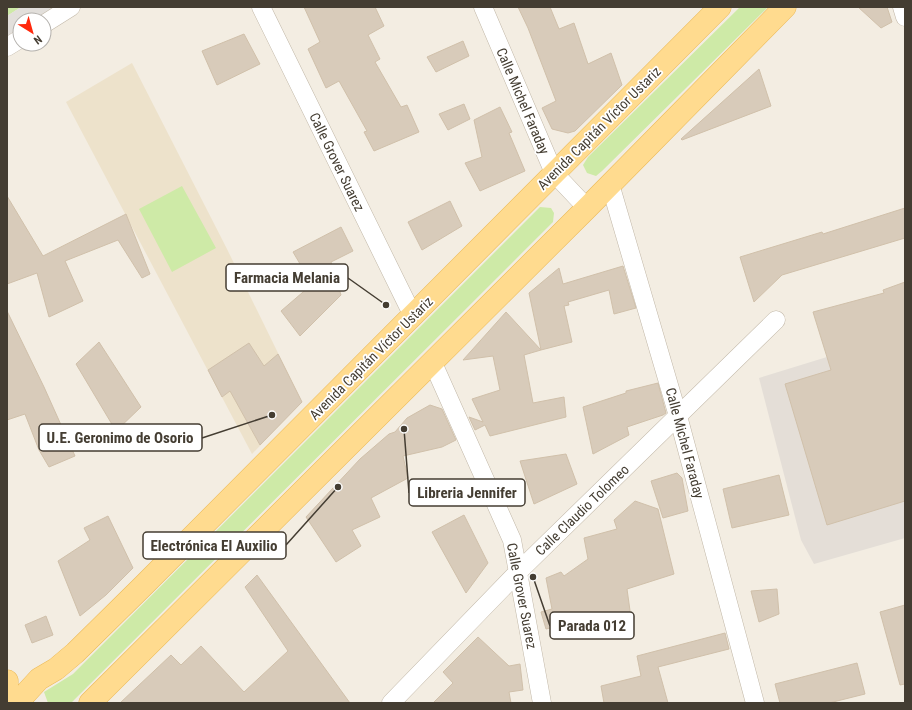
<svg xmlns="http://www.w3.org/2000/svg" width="912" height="710" font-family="'Roboto Condensed',sans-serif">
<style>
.industrial{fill:#e4ded7}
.education{fill:#ede2cb}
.green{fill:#ceeaa7}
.parking{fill:#e2dfdb}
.building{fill:#d8cbba;stroke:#d0c0aa}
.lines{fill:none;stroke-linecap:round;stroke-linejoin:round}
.minor-casing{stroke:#c1b7a7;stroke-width:19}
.primary-casing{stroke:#ecba57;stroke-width:23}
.minor{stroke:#fff;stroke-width:18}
.primary{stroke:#ffdb8f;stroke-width:22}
.labels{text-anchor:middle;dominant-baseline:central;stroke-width:3.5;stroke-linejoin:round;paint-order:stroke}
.street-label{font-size:14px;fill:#443d32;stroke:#fff}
.leader{fill:none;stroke:#443d32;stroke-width:1.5}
.callout-dot{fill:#443d32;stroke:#fff;stroke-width:1.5}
.callout{fill:#fff;stroke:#443d32;stroke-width:1.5}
.callout-label{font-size:15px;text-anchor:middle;font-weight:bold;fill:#443d32}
</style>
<rect width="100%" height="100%" fill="#f3ede2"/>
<path class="industrial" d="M905,333v205l-91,26 -13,-24 -42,-162z"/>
<path class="education" d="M132,63l95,186 75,153 -50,52 -186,-352z"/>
<path class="green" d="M7,7h14l-14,9z
M740,7h28l-166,164 -6,5 -9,-3 -4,-8 5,-8z
M182,186l34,62 -44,24 -33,-63z
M540,207l11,1 3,5 -1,9 -482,481h-23l-4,-11 29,-18z"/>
<path class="parking" d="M21,7h34l-21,13h-14v8l-13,8v-20z"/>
<path class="building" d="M304,7h71l9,19 -16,9 12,24 -5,3 26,45 6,-2 12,27 -45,19 -10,-19 3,-1 -28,-50 -13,7 -18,-39 12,-7z
M518,7h32l9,22 15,-6 14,41 23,-11 11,32 -47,46 -7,2 -16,-4 -10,-21 14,-7 -28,-73z
M858,7h29l5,15 -11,6z
M244,34l16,30 -43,21 -15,-34z
M463,41l6,15 -33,16 -9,-15z
M759,69l12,37 -89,34 -1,-1z
M464,104l6,15 -22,11 -9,-16z
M500,107l12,25 -3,1 16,38 -45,20 -15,-28 17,-6 -8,-37z
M7,196l36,60 83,-42 24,60 -8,4 -24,-38 -53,21 18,40 -34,16 -12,-44 -30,11z
M450,201l12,25 -40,24 -14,-28z
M905,208v30l-123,37 -28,27 -14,-45 82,-25 1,2z
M341,227l12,24 -22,11 10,33 -41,41 -19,-25 29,-25 -4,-12 -13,-22z
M623,266l13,42 -22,6 -5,-24 -41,12 1,3 -5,1 8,36 -31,8 -12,-57 30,-25 4,16z
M905,282v219l-78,24 -42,-141 46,-14 -18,-58 71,-19 -1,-3z
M7,311l37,76 31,69 -26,11 -10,-17 -14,-36 -18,6z
M506,312l35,38 -17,5 9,48 31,-6 2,20 -76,19 -5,-11 -10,5 -6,-13 14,5 -11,-23 28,-9 -7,-34 -30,4z
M99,342l42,65 -25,24 -40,-67z
M249,343l15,23 14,-12 24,48 -42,43 -30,-54 -8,6 -14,-27z
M658,383l8,30 -3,2 -36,12 2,8 -36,19 -10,-47 43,-14v-2z
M430,405l12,4 14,31 -14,7 -39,9 5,22 -37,20 9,19 -28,13 9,16 -25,16 -30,-45 54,-58 29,-25 6,-2 12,-14z
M566,454l11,30 -43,20 -14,-43z
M677,473l5,5 6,33 -25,7 -12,-37z
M779,475l10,40 -57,13 -9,-39z
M635,501l23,8 16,65 -47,15 5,36 -15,3 -4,-15 -67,16 -5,-17 11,-3 -6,-31 15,-6 3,4 24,-17 -4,-21 33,-9 -3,-9z
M464,515l24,48 -22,30 -34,-61z
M108,516l25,52 -27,27 -26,21 -22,-55 32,-21 -6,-12z
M257,575l93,128h-230l51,-48 10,10 20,-19 43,46 44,-41 -43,-64z
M777,589l2,25 -20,8 -8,-31z
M905,605v79l-5,1 -20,-73z
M46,616l7,19 -21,8 -7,-18z
M725,633l4,16 -71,18 10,36h-64l-3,-17 40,-10 -4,-20z
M478,637l31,29 11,-2 3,26 -14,2 2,11h-78l20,-20 -10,-11z
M857,663l8,31 -36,9h-49l-5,-19z"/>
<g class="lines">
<g class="minor-casing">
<path id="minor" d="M261,7l152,309
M483,7l71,166 33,35
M902,7l3,10
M44,24l27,-17
M7,47l13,-8
M610,184l68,232 77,287
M432,361l80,179 30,163
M391,703l126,-130 259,-253"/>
</g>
<g class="primary-casing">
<path id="primary" d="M7,681v18
M17,703l22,-24 17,-10 19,-16 68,-67 577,-579
M90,703l497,-495 198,-201"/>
</g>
<use href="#minor" class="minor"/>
<use href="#primary" class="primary"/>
</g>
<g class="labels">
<g class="street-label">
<text transform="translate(523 101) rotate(67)">Calle Michel Faraday</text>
<text transform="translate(599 128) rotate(-45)">Avenida Capitán Víctor Ustariz</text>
<text transform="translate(337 162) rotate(64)">Calle Grover Suarez</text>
<text transform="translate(371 358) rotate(-45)">Avenida Capitán Víctor Ustariz</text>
<text transform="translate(685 443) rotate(75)">Calle Michel Faraday</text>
<text transform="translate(582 510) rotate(-44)">Calle Claudio Tolomeo</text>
<text transform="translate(522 596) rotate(79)">Calle Grover Suarez</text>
</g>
</g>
<path class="leader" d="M386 305L348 278M272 415L202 438M404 429L409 493M338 487L286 545M533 577L550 626"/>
<g class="callout-dot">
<circle cx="386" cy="305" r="4"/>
<circle cx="272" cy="415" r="4"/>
<circle cx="404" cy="429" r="4"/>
<circle cx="338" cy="487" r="4"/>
<circle cx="533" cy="577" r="4"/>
</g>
<g class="callout">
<rect x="226" y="264" width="122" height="27" rx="4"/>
<rect x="39" y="424" width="163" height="27" rx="4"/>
<rect x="409" y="479" width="116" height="27" rx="4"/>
<rect x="143" y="532" width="143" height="27" rx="4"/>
<rect x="550" y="612" width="84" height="27" rx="4"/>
</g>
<g class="callout-label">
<text x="287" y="283">Farmacia Melania</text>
<text x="120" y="443">U.E. Geronimo de Osorio</text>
<text x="467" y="498">Libreria Jennifer</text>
<text x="214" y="551">Electrónica El Auxilio</text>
<text x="592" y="631">Parada 012</text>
</g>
<rect width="912" height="710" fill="none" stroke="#443d32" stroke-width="16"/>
<g transform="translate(32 32) rotate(143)"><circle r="19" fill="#ffffff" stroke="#b4b1ad"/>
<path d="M0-3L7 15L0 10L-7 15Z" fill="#ff290d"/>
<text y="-6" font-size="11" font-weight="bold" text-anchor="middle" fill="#443d32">N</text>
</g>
</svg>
